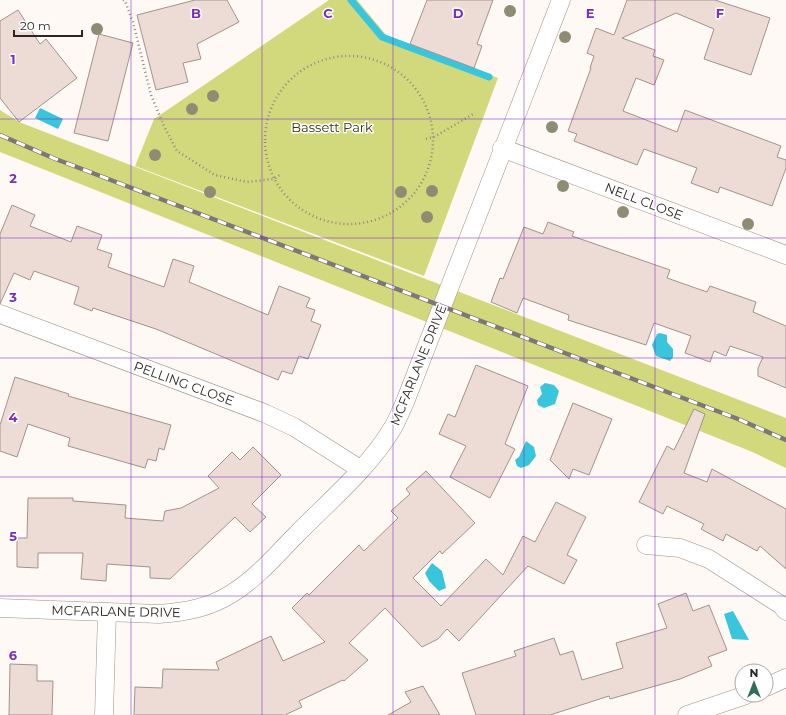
<svg xmlns="http://www.w3.org/2000/svg" width="786" height="715" font-family="Montserrat,sans-serif">
<style>
.green{fill:#d2d97d}
.water{fill:#39c5db}
.lines{fill:none;stroke-linecap:round;stroke-linejoin:round}
.stream{stroke:#39c5db;stroke-width:7}
.building{fill:#eddcd5;stroke:#a2928c}
.minor-casing{stroke:#9e9287;stroke-width:19}
.path{stroke:#8d8883;stroke-width:2.5;stroke-dasharray:1 3;stroke-linecap:butt}
.minor{stroke:#fff;stroke-width:18}
.rail-casing{stroke:#7d7873;stroke-width:4.5}
.rail{stroke:#fff;stroke-width:3;stroke-dasharray:9;stroke-linecap:butt}
.tree{fill:#8e8d74}
.grid{fill:none;stroke:#7b2cbf;stroke-width:1;stroke-opacity:0.55}
.labels{text-anchor:middle;dominant-baseline:central;stroke-width:3;stroke-linejoin:round;paint-order:stroke}
.park-label{font-size:13px;fill:#33350c;stroke:#fff}
.street-label{font-size:13px;fill:#2b2621;stroke:#fff}
.grid-label{font-size:13px;text-anchor:middle;font-weight:bold;fill:#7b2cbf;stroke:#fff;stroke-width:3;stroke-linejoin:round;paint-order:stroke}
</style>
<rect width="100%" height="100%" fill="#fef9f4"/>
<path class="green" d="M329,0h28l30,36 111,42 -74,198 -289,-110 19,-47z
M0,110l19,12 767,296v50l-36,-17 -750,-299z"/>
<path class="water" d="M40,108l23,11 -5,10 -23,-11z
M660,333l7,2v7l6,7v8l-3,4 -14,-5 -4,-11 5,-11z
M545,383l9,2 5,6 -4,13 -11,4 -6,-3 -1,-5 5,-6 -2,-7z
M526,441l8,6 2,9 -7,9 -8,3 -4,-2 -2,-6 4,-3z
M432,563l10,8 4,17 -7,3 -10,-10 -4,-8z
M733,611l16,29 -17,-1 -8,-25z"/>
<g class="lines">
<path class="stream" d="M351,0l31,37 107,40"/>
</g>
<path class="building" d="M195,0h32l12,22 -42,22 4,15 -18,4 5,19 -32,8 -19,-75z
M427,0h66l-16,44 5,2 -8,22 -64,-24z
M627,0h88l55,18 -19,57 -47,-16 10,-30 -38,-16 -54,25 33,12 -2,6 11,4 -10,25 -18,-7 -13,33 54,21 8,-22 96,36 -4,11 9,3v8l-14,38 -52,-19 -2,6 -27,-10 6,-15 -53,-19 -7,16 -63,-24 3,-7 -9,-3 23,-63h-1l4,-12 -7,-3 9,-25 18,7z
M18,10l22,34 6,-5 31,39 -58,44 -19,-24v-77z
M99,34l34,9 -25,98 -34,-8z
M12,205l23,10 -5,11 41,16 6,-16 25,9 -5,14 15,5 -4,13 56,20 9,-28 21,7 -5,16 79,33 11,-29 31,12 -4,9 9,3 -4,11 10,4 -13,34 -9,-3 -7,18 -10,-3 -4,9 -122,-51 -63,-21 -1,3 -18,-7 5,-17 -45,-16 -4,9 -16,-7 -14,31v-70z
M548,222l26,10 -2,4 98,34 -3,8 40,14 3,-6 46,16 -3,10 33,14v62l-28,-12v-8l5,-11 -33,-11 -4,10 -12,-5 -4,11 -25,-9 6,-17 -37,-13 -8,22 -78,-25 1,-5 -46,-17 -6,15 -26,-11 9,-24 3,1 21,-52 19,7z
M476,365l52,21 -23,58 10,5 -25,49 -40,-21 16,-31 -27,-12 9,-20 7,3z
M15,377l54,17 -1,2 103,29 -7,25 -5,-2 -3,13 -8,-2 -3,9 -77,-22 2,-8 -42,-14 -11,33 -17,-6v-26z
M573,403l39,16 -23,56 -16,-6 -4,10 -19,-19z
M694,409l11,5 -21,59 23,9 5,-13 74,40v60l-26,-23 -3,5 -31,-17 -3,7 -22,-12 3,-5 -37,-18 -4,8 -24,-12 28,-56 7,4z
M253,447l28,28 -29,29 14,13 -16,15 -15,-15 -65,62 -20,-1v-11l-43,-3 -1,17 -25,-2 2,-26h-45v15l-21,-1v-29h10l1,-40h45v3l53,4 -1,13 38,3 2,-10 16,-3 38,-20 -11,-12 24,-24 8,8z
M426,471l49,52 -33,31 -2,-3 -27,27 28,28 45,-47 17,16 20,-39 12,6 21,-40 30,15 -19,38 10,5 -13,24 -36,-18 -69,75 -12,-12 -9,10 -16,8 -37,-39 -36,35 19,17 -24,21 -1,-1 -44,21 3,6 -17,8h-151l1,-28 27,1 1,-19 56,1 -3,-8 55,-26 12,25 42,-19 -33,-34 15,-15 2,2 50,-50 5,6 34,-33 -7,-7 19,-17 -4,-5z
M686,593l7,18 16,-6 18,45 -19,7 4,9 -32,13 -70,20 -1,-3 -59,19h-74l-14,-42 54,-17 -2,-5 40,-13 6,17 13,-4 9,29 41,-12 -7,-25 51,-15 -9,-24z
M10,664l27,1v16h16l-1,34h-43z
M423,686l17,29h-52l23,-13 -6,-10z"/>
<g class="lines">
<g class="minor-casing">
<path id="minor" d="M502,148l284,107
M0,314l264,99 30,14 66,42
M646,545l34,3 29,11 72,46 5,6
M0,608l159,6c26,-2 50,-6 72,-20 25,-15 45,-39 65,-59 33,-34 72,-66 96,-106 5,-8 9,-18 13,-27l156,-402
M766,687l20,-9
M104,715l3,-103
M687,715l59,-20"/>
</g>
<path class="path" d="M123,0l2,1 8,21 18,73 13,31 13,25 38,24 32,7 27,-3 7,-5
M265 140a84 84 0 1 1 168 0a84 84 0 1 1-168 0Z
M426,139l8,-2 41,-24"/>
<use href="#minor" class="minor"/>
<g class="rail-casing">
<path id="rail" d="M0,135l53,23 685,261 48,21"/>
</g>
<use href="#rail" class="rail"/>
</g>
<g class="tree">
<circle cx="510" cy="11" r="6"/>
<circle cx="97" cy="29" r="6"/>
<circle cx="565" cy="37" r="6"/>
<circle cx="213" cy="96" r="6"/>
<circle cx="192" cy="109" r="6"/>
<circle cx="552" cy="127" r="6"/>
<circle cx="155" cy="155" r="6"/>
<circle cx="563" cy="186" r="6"/>
<circle cx="432" cy="191" r="6"/>
<circle cx="210" cy="192" r="6"/>
<circle cx="401" cy="192" r="6"/>
<circle cx="623" cy="212" r="6"/>
<circle cx="427" cy="217" r="6"/>
<circle cx="748" cy="224" r="6"/>
</g>
<path class="grid" d="M131,0v715M262,0v715M393,0v715M524,0v715M655,0v715M0,119h786M0,238h786M0,358h786M0,477h786M0,596h786"/>
<g class="labels">
<g class="park-label">
<text x="332" y="127">Bassett Park</text>
</g>
<g class="street-label">
<text transform="translate(644 201) rotate(21)">NELL CLOSE</text>
<text transform="translate(418 365) rotate(-68)">MCFARLANE DRIVE</text>
<text transform="translate(184 383) rotate(20)">PELLING CLOSE</text>
<text transform="translate(116 611) rotate(1)">MCFARLANE DRIVE</text>
</g>
</g>
<g class="grid-label">
<text x="196" y="18">B</text>
<text x="328" y="18">C</text>
<text x="458" y="18">D</text>
<text x="590" y="18">E</text>
<text x="720" y="18">F</text>
<text x="13" y="64">1</text>
<text x="13" y="183">2</text>
<text x="13" y="302">3</text>
<text x="13" y="422">4</text>
<text x="13" y="541">5</text>
<text x="13" y="660">6</text>
</g>
<g transform="translate(754 683)"><circle r="19" fill="#ffffff" stroke="#aaa8a6"/>
<path d="M0-3L7 15L0 10L-7 15Z" fill="#336e58"/>
<text y="-6" font-size="11" font-weight="bold" text-anchor="middle" fill="#2b2621">N</text>
</g>
<path d="M14 30v6h68v-6" fill="none" stroke="#2b2621" stroke-width="2"/>
<text x="20" y="30" font-size="12" fill="#2b2621" stroke="#ffffff" stroke-width="3" paint-order="stroke">20 m</text>
</svg>
